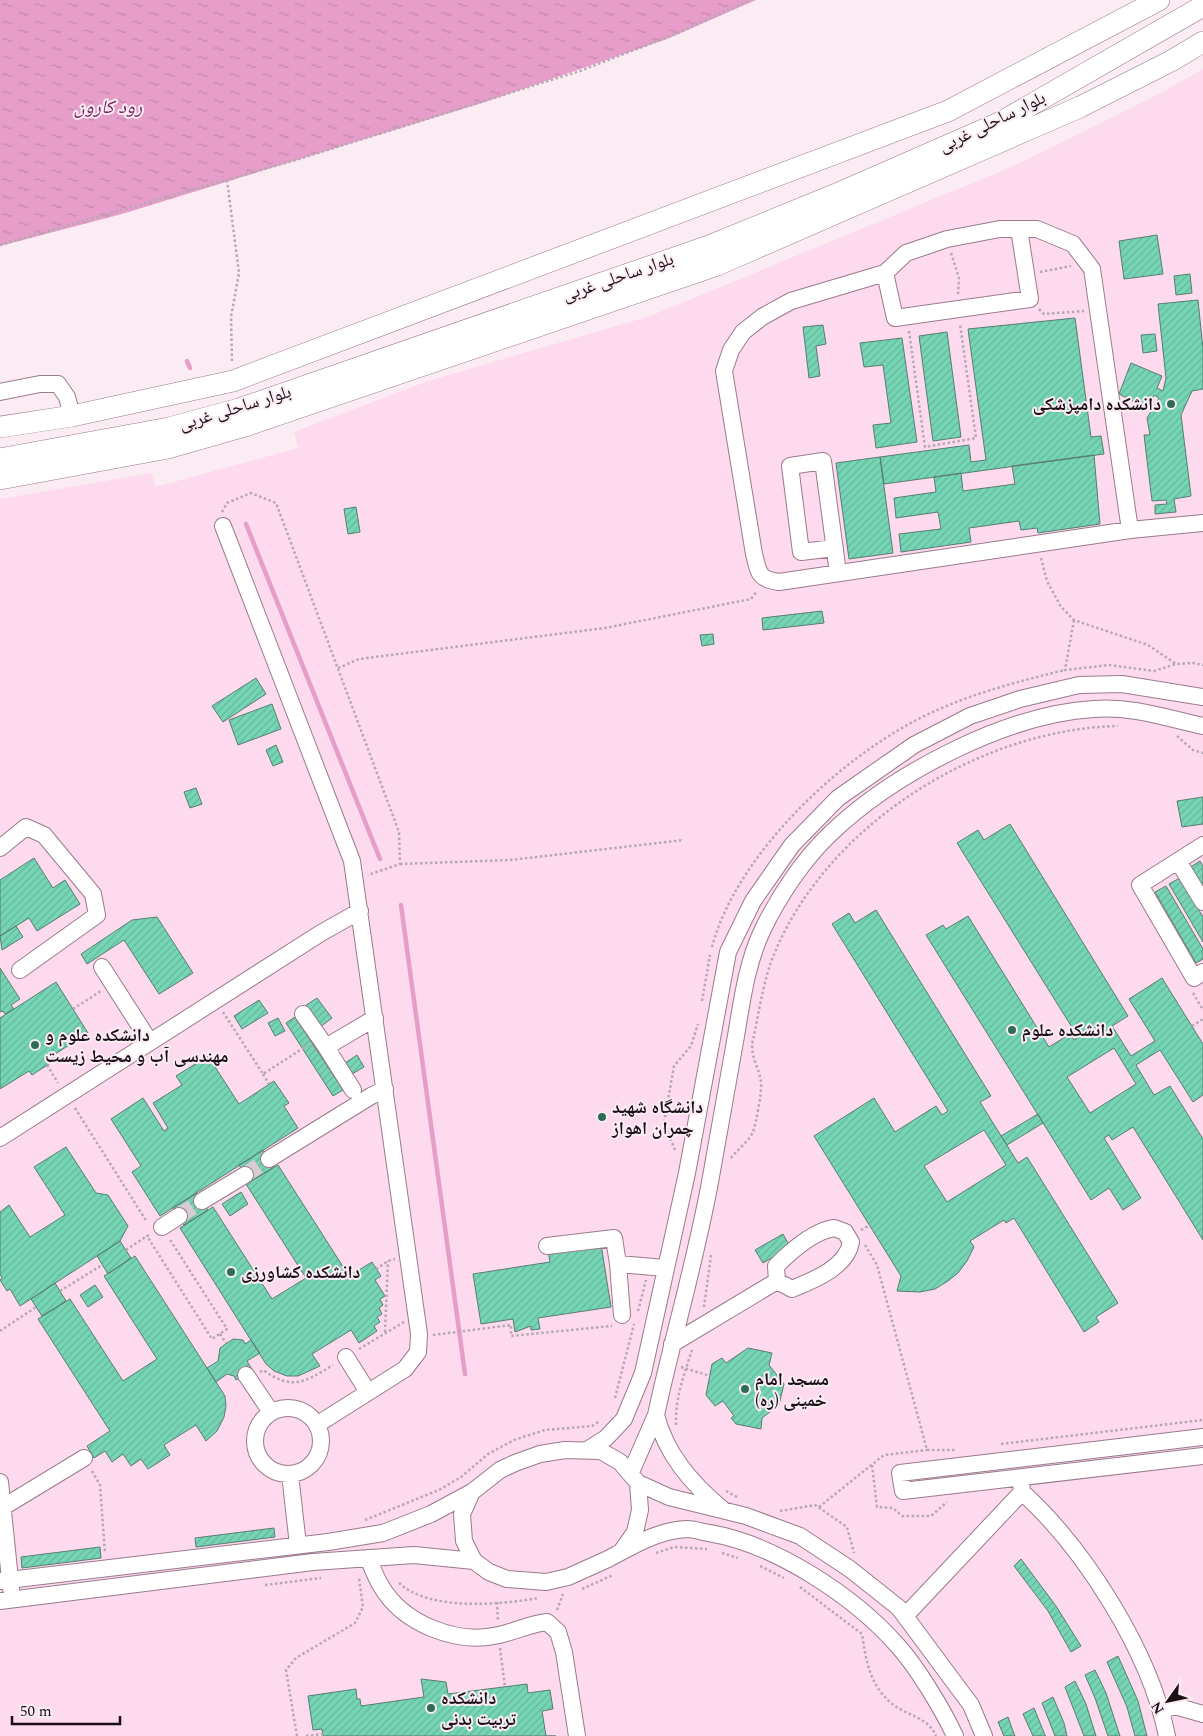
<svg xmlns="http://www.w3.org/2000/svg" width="1203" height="1736" font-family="Spectral,'Noto Naskh Arabic',serif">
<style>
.built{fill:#fddaee}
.water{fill:url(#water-ripples)}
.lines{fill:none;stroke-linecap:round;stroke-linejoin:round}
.stream{stroke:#e69dc9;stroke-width:4.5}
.building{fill:url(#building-hatch);stroke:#577d70;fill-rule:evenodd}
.minor-tunnel{stroke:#d9cbd3;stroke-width:16;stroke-dasharray:16 8;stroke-linecap:butt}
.minor-casing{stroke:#9a7a8c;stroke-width:18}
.major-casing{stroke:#9a7a8c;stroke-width:22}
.path{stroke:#b6a8b0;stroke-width:2.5;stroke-dasharray:2.5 2.5;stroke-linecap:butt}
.minor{stroke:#fff;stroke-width:16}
.major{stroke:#fff;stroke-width:21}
.poi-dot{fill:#2e6c58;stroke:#fbecf4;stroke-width:2}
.labels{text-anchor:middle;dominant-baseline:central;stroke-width:4;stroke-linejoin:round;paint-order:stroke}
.street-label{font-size:18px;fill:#1b0f16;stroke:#fbecf4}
.poi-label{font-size:18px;font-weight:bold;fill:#1b0f16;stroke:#fbecf4;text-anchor:start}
.water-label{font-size:19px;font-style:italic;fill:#721e58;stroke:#fbecf4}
</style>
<defs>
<pattern id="water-ripples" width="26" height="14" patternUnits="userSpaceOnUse" patternTransform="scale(1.25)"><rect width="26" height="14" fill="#e69dc9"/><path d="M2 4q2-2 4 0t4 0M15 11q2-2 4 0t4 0" fill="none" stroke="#c586ac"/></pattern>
<pattern id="building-hatch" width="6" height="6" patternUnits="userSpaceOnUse" patternTransform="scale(1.25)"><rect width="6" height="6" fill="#75d5b5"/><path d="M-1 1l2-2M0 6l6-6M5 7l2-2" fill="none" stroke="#65b69b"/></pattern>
</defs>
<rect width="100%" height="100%" fill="#fbecf4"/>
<path class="built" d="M1203,69v1667h-1203v-1237l152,-26 3,14 143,-39 -4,-16 131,-50 225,-66 366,-151 145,-72z"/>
<path class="water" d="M0,0h756l-89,39 -182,63 -363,112 -122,32z"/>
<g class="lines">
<path class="stream" d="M187,361l3,7
M246,524l134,335
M401,905l64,469"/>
</g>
<path class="building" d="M1157,235l6,39 -39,5 -5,-38z
M1190,274l2,19 -16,2 -2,-19z
M1198,300l5,49v40l-11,2 -11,24 10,81 -17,3 2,13 -21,2v-9l12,-1 -1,-4 -14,1 -8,-66h6l-3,-17 12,-20 -5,-3 -6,14 -29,-15 12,-31 31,13 -5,12 6,3 3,-13 -8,-74z
M1075,318l16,119 10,-1 3,18 -220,30 -4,-27 89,-12 2,17 15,-2 -18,-131z
M823,325l3,19 -10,2 4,30 -11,2 -6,-51z
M947,332l14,105 -28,4 -14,-105z
M1155,334l2,17 -14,2 -2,-18z
M902,338l15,104 -41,6 -3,-23 18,-2 -8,-58 -19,2 -4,-24z
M1094,455l6,69 -62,9 -1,-5 -16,2 -2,-9 -50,7 2,14 -70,10 -2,-18 42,-5 -3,-17 -42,6 -2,-20 42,-6 -2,-15 27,-4 2,18 52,-7 -3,-18z
M880,457l13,96 -44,6 -13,-96z
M356,507l4,25 -12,2 -4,-25z
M822,611l2,12 -61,7 -1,-12z
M713,634l1,10 -12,2 -2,-11z
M256,678l10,16 -43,28 -11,-16z
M272,704l9,25 -43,16 -9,-25z
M276,745l7,17 -10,4 -7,-16z
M196,788l6,16 -12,4 -6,-16z
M1203,797v27l-21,3 -5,-26z
M1010,824l118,192 -16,10 19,30 24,-15 -26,-42 33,-21 41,66v51l-10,7 -33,-52 -24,15 18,30 16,-9 33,53v101l-70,-113 -21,13 -3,-5 -5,3 37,60 -18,12 -14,-22 -18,12 -165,-265 17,-10 3,4 22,-13 81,131 21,-13 4,6 4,-3 -121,-194 21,-13 6,10zM1114,1048l22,36 -46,29 -23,-36z
M34,858l19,30 12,-8 15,24 -43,27 -8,-13 -29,18v-56z
M1200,861l3,5v25l-14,-23z
M1180,878l23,39v25l-34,-58z
M1166,886l37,63v10l-7,4 -41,-71z
M876,910l115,186 -11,6 38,61 9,-6 91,146 -22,14 3,5 -15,10 -70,-114 -8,5 -2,-3 -34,21 4,6 -7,14 -9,12 -10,8 -13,8 -15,3 -23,-1 4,-15 -87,-140 60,-38 21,34 41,-26 6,9 6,-4 -116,-187 17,-11 6,10zM984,1130l22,35 -59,37 -23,-36z
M157,917l36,56 -34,21 -35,-54 -37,24 -6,-10 51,-34z
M16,926l7,11 -21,13 -2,-14z
M0,968l20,31 -9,6 3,4 -9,5 -2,-3 -3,1z
M56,982l32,51 -36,23 3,4 -23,15 -3,-4 -29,18v-71z
M317,998l15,20 -12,9 -15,-21z
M259,1000l9,13 -26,16 -8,-13z
M295,1017l48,73 -10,6 -47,-73z
M278,1018l7,13 -10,5 -7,-13z
M357,1055l7,12 -12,7 -7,-11z
M208,1056l31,48 35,-23 15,22 -5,3 14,22 -138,88 -28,-44 9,-6 -30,-47 32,-21 21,33 4,-3 -15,-25 29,-18 -6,-9z
M1038,1114l5,9 -36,22 -6,-9z
M66,1147l30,46 12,2 20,31 -8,15 -100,65 -10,-17 -3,2 -7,-11 2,-2 -2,-4v-62l9,-7 21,32 35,-22 -31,-48z
M263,1150l11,17 -24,15 -11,-17z
M278,1165l71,111 23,-14 9,14 -6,4 10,16 -5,3 3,6 -4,3 3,6 -5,3 3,5 -6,4 3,5 -18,12 -8,-13 -39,24 8,12 -22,10h-11l-13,-5 -8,-7 -86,-136 33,-21 59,92 34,-21 -60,-94z
M241,1192l7,12 -18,12 -8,-12z
M197,1193l11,17 -24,15 -11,-17z
M783,1234l7,13 -27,16 -8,-13z
M120,1241l11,17 -23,16 -11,-18z
M601,1244l10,63 -73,11 2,11 -9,1v-4l-16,6 -2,-13 -32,5 -8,-50 77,-12 -2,-11z
M135,1256l90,140 1,10 -2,11 -7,14 -11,10 -10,-16 -32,20 6,10 -22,14 -7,-10 -10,7 -8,-12 -11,8 -7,-11 -11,7 -7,-12 23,-15 -72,-112 32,-20 53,82 34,-22 -53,-83z
M55,1283l11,18 -24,15 -11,-17z
M95,1285l8,12 -15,10 -8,-12z
M233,1339l10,1 2,4 6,-4 9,13 -13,8 6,10 -17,9 -2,-4 -7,-2 -11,8 -9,-14 11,-7 2,-13z
M748,1348l24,5 -3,12 15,19 -5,21 -17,13 -1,11 -25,-5 -5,-6 3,-2 -11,-15 -8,5 -9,-11 6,-31 10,-6 4,5z
M274,1528l1,9 -79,10 -1,-9z
M100,1547l1,11 -79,10 -1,-11z
M1021,1559l35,47 25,40 -10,6 -23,-41 -34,-45z
M1118,1656l20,45 9,35h-12l-8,-29 -20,-45z
M1095,1670l11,23 14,43h-12l-13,-38 -10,-23z
M421,1679l25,3 2,12 79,-10 1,9 22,-3 3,19 -11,2 4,25h10h-233l-1,-7 -9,1 -5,-34 48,-7 1,10h3l1,7 63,-9z
M1075,1681l11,23 10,32h-12l-19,-49z
M1053,1697l11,26 3,13h-12l-13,-33z
M1034,1708l11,27 1,1h-13l-10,-22z
M1008,1717l5,14 2,5h-11l-6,-14z"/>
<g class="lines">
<path class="minor-tunnel" d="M245,1175l24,-16
M179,1216l23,-15"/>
<g class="minor-casing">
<path id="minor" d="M885,273l10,45 135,-19 -11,-70
M0,392l40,-8h18l9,13 5,19
M223,526l129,335 67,473 -1,18 -13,17 -87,55
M1130,530l-38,-261 -19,-25 -36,-15h-37l-53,10 -41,14 -21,20 -94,28 -29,16 -19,15 -12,18 -7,21 30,183c5,19 4,25 25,28l351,-52 73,-7
M835,548l-34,4 -11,-86 33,-5 15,112
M1203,845l-63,40 54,93 9,-6
M0,848l26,-21 18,8 49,59 4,21 -77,55
M1178,861l25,41
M102,967l48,75
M303,1014l23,33 49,-29
M326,1047l27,43
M0,1138l321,-205 39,-22
M269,1159l102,-63 14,-7
M202,1201l43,-26
M162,1227l17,-11
M834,1228l11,4 6,10c-4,25 -37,38 -59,47l-15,-8 -1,-15c15,-15 37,-35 58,-38z
M547,1246l67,-8 4,26
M622,1315l-4,-51 48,4
M672,1344l105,-63
M346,1357l22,35
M246,1375l25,37
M255 1441a33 33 0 1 1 66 0a33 33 0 1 1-66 0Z
M656,1415c10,39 35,68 66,94
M1203,1437l-303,36 3,18 300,-35
M587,1450l19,-12 18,-19 19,-46 44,-200 41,-221 25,-51 39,-56 46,-47 76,-53 56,-29 50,-17 59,-14 43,-1 81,13
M631,1472l25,-57 4,-18c17,-75 39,-150 52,-226 8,-45 16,-90 24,-135 6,-36 11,-74 27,-107 16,-33 40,-69 66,-94 63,-61 177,-121 265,-126 39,-3 72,9 109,17
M290,1474l8,71
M0,1482l11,107
M638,1483l31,14 77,19 54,20 50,33 49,39 72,97 13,31
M1022,1492c63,57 128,160 145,244
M0,1509l84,-51
M623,1551c20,-11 41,-21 64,-22 7,0 15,3 22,4 66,11 145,63 189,113 19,21 45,64 57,90
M368,1558c4,9 8,20 13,28 22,38 76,59 118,49 17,-4 31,-11 48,-13l11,10 6,20 13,84
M0,1581l328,-39 55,-9 48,-19 41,-22 28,-22 15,-7 25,-9 25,-4 36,1 19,11 18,21 2,27 -5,22 -14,20 -13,7 -40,18 -22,5 -39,-3 -18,-7 -15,-11 -10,-20 -2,-27 10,-22
M0,1601l313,-39 101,-7 60,6
M905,1616l117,-124 -1,-10
M1162,1710l13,-4 28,8"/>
</g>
<g class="major-casing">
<path id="major" d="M0,427l72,-11 161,-35 715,-270 211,-111
M0,459l169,-31 70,-19 470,-163 125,-51 167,-73 202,-116
M0,479l168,-31 77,-22 472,-161 363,-158 91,-46 32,-19"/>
</g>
<path class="path" d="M227,180l12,93 -8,44 1,45
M0,245l299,-86 281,-88 98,-38 72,-33
M951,253l8,25 -1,16
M1040,272l31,-6
M1039,309l5,5 40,-3
M909,331l16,116 51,-9 -16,-114
M222,512l5,-9 24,-10 25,10 123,329 1,32 -32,11
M1041,558l6,23 14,26 13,13 74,25 28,19
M1074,620l-9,50 44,-5 45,6 22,-7 17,-1 10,2
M338,668l21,-9 246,-31 146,-29 6,-8
M1177,736l16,14 10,3
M400,864l110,-4 174,-20
M712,947c25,-95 135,-197 223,-236 42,-19 85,-30 130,-41
M1193,993l10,17
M702,1001l8,-46
M73,1009l28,-18
M223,1012l40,62 45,-29
M1192,1026l11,-7
M47,1065l11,18
M263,1074l6,10
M75,1108l72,114
M675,1150l-11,-27 10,-57 17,-20 7,-22
M731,1158c6,-8 18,-17 22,-26 3,-9 9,-39 8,-49 -1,-15 -12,-27 -8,-43 6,-28 11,-63 22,-88 54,-129 206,-223 343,-226
M861,1230l9,-5
M149,1235l-2,1 65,103 15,-10 -58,-91
M865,1245l12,20 50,185h29
M126,1250l21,-14
M376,1269l12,-8 7,-2
M60,1291l42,-26
M704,1307l7,-52
M638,1311l8,-31
M0,1331l36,-24
M385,1332l3,-71
M220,1334l6,9
M433,1335l78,-10v11l101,-10
M359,1349l45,-27
M681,1367l29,9
M260,1372l3,-2c30,21 42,12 70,-5
M615,1398l19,-74
M676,1425c-1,-27 8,-50 16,-75
M1001,1444l202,-24
M872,1465l5,42 16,1 9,8h29l16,-14
M92,1471l8,14 5,68
M726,1491l11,6
M819,1507l65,-52 43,-5
M780,1511l35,-6 32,22 7,26
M365,1520l74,-30 22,-13 27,-23 26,-14 31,-10 47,-4 8,-5
M656,1553l18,-6 33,2
M722,1553l16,5
M760,1566l24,12
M399,1583c30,28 100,22 139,15
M265,1585l56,-7
M800,1587l62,47c4,26 7,49 28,68 15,14 38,14 46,34
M582,1589l31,-14
M497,1602l1,19
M557,1610l6,-16
M500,1648l5,39
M297,1736l-11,-66 10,-12 59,-35 8,-16 -4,-29
M306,1736l17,-2"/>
<use href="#minor" class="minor"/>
<use href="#major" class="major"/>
</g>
<g class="poi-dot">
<circle cx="1171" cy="404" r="5"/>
<circle cx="1012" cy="1030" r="5"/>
<circle cx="35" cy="1045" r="5"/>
<circle cx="602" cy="1117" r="5"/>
<circle cx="231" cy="1272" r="5"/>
<circle cx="745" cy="1389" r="5"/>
<circle cx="431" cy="1708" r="5"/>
</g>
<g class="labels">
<g class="street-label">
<text transform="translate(992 122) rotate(-26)">بلوار ساحلی غربی</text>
<text transform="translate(618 277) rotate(-19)">بلوار ساحلی غربی</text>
<text transform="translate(235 408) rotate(-17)">بلوار ساحلی غربی</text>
</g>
<g class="poi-label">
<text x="1161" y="404" text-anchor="end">دانشکده دامپزشکی</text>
<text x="1022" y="1030">دانشکده علوم</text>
<text x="45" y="1035">دانشکده علوم و<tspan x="45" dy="21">مهندسی آب و محیط زیست</tspan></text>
<text x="612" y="1107">دانشگاه شهید<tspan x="612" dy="21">چمران اهواز</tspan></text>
<text x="241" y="1272">دانشکده کشاورزی</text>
<text x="755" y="1379">مسجد امام<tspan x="755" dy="21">خمینی (ره)</tspan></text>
<text x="441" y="1698">دانشکده<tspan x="441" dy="21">تربیت بدنی</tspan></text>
</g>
<g class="water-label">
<text x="108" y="107">رود کارون</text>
</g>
</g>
<g transform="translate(1168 1701) rotate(237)" stroke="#fbecf4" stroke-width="4" paint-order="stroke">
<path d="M0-4L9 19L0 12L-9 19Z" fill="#1b0f16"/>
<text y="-8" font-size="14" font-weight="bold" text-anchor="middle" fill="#1b0f16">N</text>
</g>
<path d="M12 1716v8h108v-8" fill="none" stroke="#1b0f16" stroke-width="2.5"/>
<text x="20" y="1716" font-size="15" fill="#1b0f16" stroke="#fbecf4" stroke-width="4" paint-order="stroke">50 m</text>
</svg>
